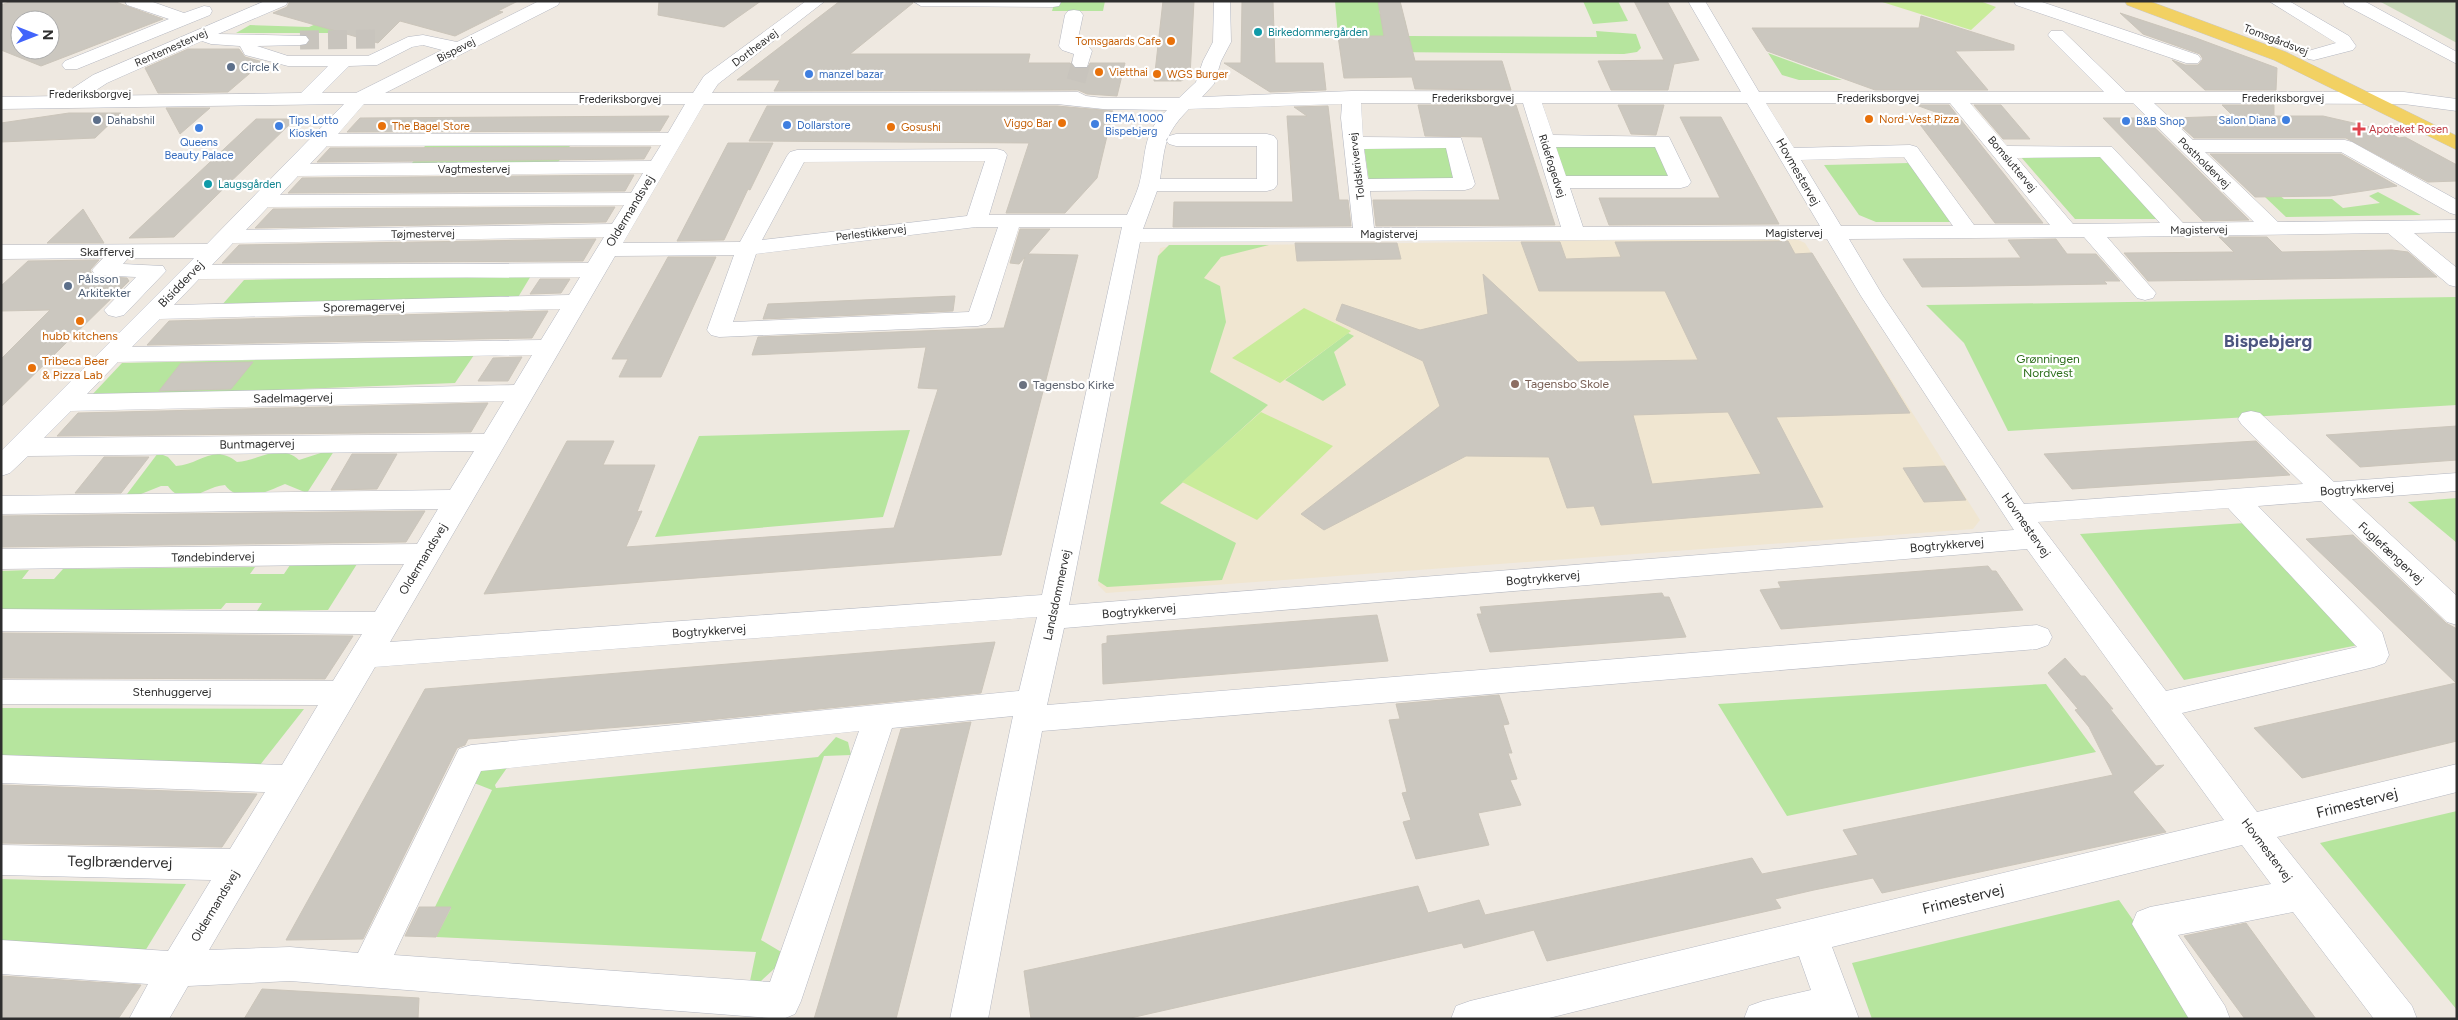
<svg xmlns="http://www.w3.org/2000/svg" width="2458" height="1020" font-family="Figtree,sans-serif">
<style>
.education{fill:#f0e6d1}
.green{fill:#b6e59e}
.cemetery{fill:#c8d9b8}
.pitch{fill:#c9ec9a}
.building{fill:#cbc7bf;stroke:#cbc5ba;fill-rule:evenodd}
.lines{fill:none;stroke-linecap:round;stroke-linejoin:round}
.minor-tunnel{stroke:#c8c4bd;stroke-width:19;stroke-dasharray:19 9;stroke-linecap:butt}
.minor-casing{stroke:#b4b7c1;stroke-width:1}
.major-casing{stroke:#c9c9c9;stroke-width:1}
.minor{fill:#fff;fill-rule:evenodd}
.major{fill:#f2d163;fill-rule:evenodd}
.culture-dot{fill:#0f9aa8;stroke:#fff;stroke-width:2}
.food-dot{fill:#e8710a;stroke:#fff;stroke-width:2}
.service-dot{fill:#5c6f8a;stroke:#fff;stroke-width:2}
.shop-dot{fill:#3f7fe0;stroke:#fff;stroke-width:2}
.health-dot{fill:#e0444e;stroke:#fff;stroke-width:2}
.education-dot{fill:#8d6e63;stroke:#fff;stroke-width:2}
.worship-dot{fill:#6b7280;stroke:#fff;stroke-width:2}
.labels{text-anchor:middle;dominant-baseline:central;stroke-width:4.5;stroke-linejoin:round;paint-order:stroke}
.far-culture-label{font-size:11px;fill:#0d838f;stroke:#fff;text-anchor:start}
.far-street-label{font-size:11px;fill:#2e2e2e;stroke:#fff}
.far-food-label{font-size:11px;fill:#c56008;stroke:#fff;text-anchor:start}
.far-service-label{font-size:11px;fill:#4e5e75;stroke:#fff;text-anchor:start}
.far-shop-label{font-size:11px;fill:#366cbe;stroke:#fff;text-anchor:start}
.far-health-label{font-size:11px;fill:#be3a42;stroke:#fff;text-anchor:start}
.street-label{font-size:12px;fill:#2e2e2e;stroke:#fff}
.service-label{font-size:12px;fill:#4e5e75;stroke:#fff;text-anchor:start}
.food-label{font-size:12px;fill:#c56008;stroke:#fff}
.park-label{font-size:12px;fill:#2c6e1b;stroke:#fff}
.education-label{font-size:12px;fill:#785e54;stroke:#fff;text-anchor:start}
.worship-label{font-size:12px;fill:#5b616d;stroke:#fff;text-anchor:start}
.near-street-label{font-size:15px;fill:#2e2e2e;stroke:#fff}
.district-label{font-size:18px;font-weight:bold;fill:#4d5680;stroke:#fff}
</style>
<rect width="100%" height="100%" fill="#efe9e1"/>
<path class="education" d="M1794,238l11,5 175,277 -7,9 -867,64 -8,-8 62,-337 10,-2z"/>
<path class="green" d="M1055,1h50l-2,10h-51z
M1335,1h47l1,7 -4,1 1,5h14l1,6h10l3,16 189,1 -1,-6 40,3 5,14 -4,4 -13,2 -236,-2 -2,-16h-48z
M1583,1h35l10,20 -35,3z
M353,8l-3,19 -17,6h-97l14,-8 59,2z
M1768,53l74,27h-43l-17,-5z
M1450,145l9,36h-90l-5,-35z
M1555,145h105l15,32h-109z
M425,146h145l-14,19 -147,2z
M2104,155l59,64h-88l-54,-62z
M1910,163l43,59h-77l-17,-7 -35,-50z
M2244,177l14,1 26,21h48l11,9 37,-5 -11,-7 9,-4 43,23 -135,2z
M1169,245h100l-48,12 -17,21 16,8 6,36 -16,50 58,33 -108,98 76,40 -14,37 -115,7 -9,-6 60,-325z
M532,274l-15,25 -296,7 23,-26z
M2457,297v108l-449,26 -44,-88 -38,-38z
M1348,333l6,3 -20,16 12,33 -23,16 -38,-21z
M474,355l-19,28 -365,14 32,-34z
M910,430l-27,87 -228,20 44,-101z
M336,448l-29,45 -22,-9c-19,8 -45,21 -60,1 -20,1 -40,25 -57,1h-7l-40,16 37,-49 10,4 8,9c24,-1 37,-23 61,-4 22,-1 42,-20 62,-2z
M2457,498v45l-49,-41z
M2245,523l118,121 -179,36 -104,-146z
M357,564l-29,46 -71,1 5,-8h-36l-5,6 -220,2v-40l28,-1 -7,9h32l9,-10 192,-2 -5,7h34l6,-9z
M2046,684l50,68 -309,64 -69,-112z
M1,708l303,1 -44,56 -259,-6z
M836,737l12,5 3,13 -27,1 -63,184 27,16 -27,25h-11l6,-29 -320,-15 15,-29 -16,-1 57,-117 -23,-9 17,-14 25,-5 -16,23 1,3 322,-31z
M2457,811v199l-137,-167z
M1,879l185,5 -44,72 -141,-9z
M2119,900l83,119h-330l-20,-56z"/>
<path class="cemetery" d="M2379,1h78v42z"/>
<path class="pitch" d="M1879,1h101l16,6 -25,23z
M1304,308l47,23 -71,52 -48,-25z
M1261,412l72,34 -76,74 -75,-38z"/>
<path class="building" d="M12,1h101l50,18 -122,47 -40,-16v-45zM20,20h30v30h-30z
M290,1h228l-20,10 5,1 -48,24 -55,-15 -22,22 -105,-30 14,-6z
M659,1h102l-37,26 -66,-12z
M840,1h71l2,2 -63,51h180l-2,9h42l5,6h13l2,-6h35l-8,33 -30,-2 -9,-4 -304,1 6,-11h-43z
M1163,1h31l-4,75 -9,5h-27z
M1242,1h31l2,62h48l3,27 -56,2 -46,-29h17z
M1378,1h22l15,60h87l9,29 -96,-1 -3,-12 -68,1 -6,-42h46z
M1634,1h33l32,59 -25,4 -6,26h-57l-13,-29 66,-1z
M2120,13l76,25 81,30 -1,22h-71l-33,-30 13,5h13l5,-6 -3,-5 -57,-20z
M1921,16l93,29v5l-59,1 33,39h-113l-108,-39 -15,-23h167z
M188,49h51l6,8 18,5 -35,30 -70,1 -13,-25z
M1418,105h98l39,120 -179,1 -3,-26h127l-18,-63 -57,-1z
M1618,105h46l-8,30 -25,-1z
M1916,105h33l94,118h-48l-80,-105h37z
M1974,105h27l29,34h-27z
M2222,105h52v11h49l61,14 15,8 6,-1 52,28v16l-29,1 -82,-44h-152l-22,-20 61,-2z
M767,106h290l56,5 -16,67 -32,35h-59l23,-70 -280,-2z
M1328,106l11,94h9l3,26 -178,1 1,-25h119l-6,-86h20l-13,-9z
M166,108h44l-30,26z
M69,113h52l-26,25 -94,4v-19z
M669,116l-9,15 -313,1 13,-14z
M1680,117h41l58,107 -170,1 -10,-27h121z
M2103,118h42l104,102 -46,1z
M256,119h39l-121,118 -45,1z
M728,143h45l-23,47 -2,-1 -24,51 -47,1z
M651,147l-7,12 -327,3 13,-14z
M2210,154h131l56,32 -67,10 -75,1z
M634,175l-9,16 -337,2 14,-15z
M615,207l-9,15 -351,6 18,-19z
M83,209l21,34h-57z
M1020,229h30l-22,25 50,1 -77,300 -517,39 83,-153h47l-11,24h52l-18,47 5,-1 -16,36 268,-19 44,-139 -20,-1 8,-41 -174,8 6,-18 246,-9 21,-71 -6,7 -9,-1z
M2219,237h48l15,15 110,-2 16,2 29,25 -289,4 -24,-28 110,-1z
M596,239l-13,22h-3l-358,2 17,-18z
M2056,239l11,15h29l24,27h-16l3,3 -185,3 -19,-28 118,-1 -13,-18z
M1788,241l7,13 17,-1 98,160 -134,4 47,90 -222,18 -7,-19 -27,2 -18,-51 -83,-1 -142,74 -23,-16 139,-108 -17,-45 -87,-41 6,-16 78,26 68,-16 -5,-40 95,88 120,-2 -33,-69h-126l-18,-49h39l6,17 55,-2 -6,-15zM1728,412l33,62 -109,10 -19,-69z
M1295,243h102l4,16 -104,2z
M668,257h48l-55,120h-42l9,-18h-16z
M99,260l-9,10 3,6 34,2 2,3 -128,126v-48l49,-49 -49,1v-25l27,-25z
M540,279h30l-9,14 -31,1z
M955,296l-2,15 -190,8 5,-15z
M548,311l-16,27 -385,7 22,-24z
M522,357l-14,24h-30l15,-23z
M253,362l-22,27 -72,2 22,-28z
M488,403l-17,29 -414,4 21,-23z
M2457,426v34l-97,7 -34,-32z
M2256,441l34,34 -218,14 -28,-35z
M352,454h45l-20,35 -46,1z
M104,457h45l-28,36h-46z
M1945,466l21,34 -42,2 -21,-34z
M425,511l-19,31 -405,5v-31z
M2353,535l93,88 11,6v112l-155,37 -48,-50 202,-45 -150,-144z
M1988,566l4,5h4l27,39 -242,19 -21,-39 21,-2 -3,-6z
M1662,593l2,4h5l17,40 -196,15 -13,-38h5l-2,-7z
M1377,615l11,46 -285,23 -1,-40 5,-1v-7z
M1,633l352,3 -28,43 -324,-1z
M995,642l-14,51 -284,28 -229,18 -3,6 -8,3 -94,191 -77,1 139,-251z
M2065,658l16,18h4l28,33h-3l46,57 8,-1 -31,27 33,40 -284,61 -9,-15 -59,12 -39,9 6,9 -234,53 -13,-31 -70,18 -2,-5 -336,76h-95l-7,-48 394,-85 10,27 51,-13 6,15 267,-57 10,16 96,-19 -15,-25 270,-55 -24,-48 -14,-17 3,-1 -30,-36z
M1499,695l10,29 -6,1 9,28h-4l9,26 -7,1 11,25 -43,8 11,32 -73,14 -13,-37 8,-2 -9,-27 5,-1 -18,-72 11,-1 -4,-15z
M971,722l-75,297h-82l87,-290z
M1,785l256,9 -35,53 -221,-4z
M419,907h32l-15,30 -31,-1z
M2246,923l70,96h-71l-61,-83z
M1,976l140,9 -23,34h-117z
M262,989l157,9 -1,21h-174z"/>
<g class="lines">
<path class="minor-tunnel" d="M300,40l81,-1
M1076,81l5,-18"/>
<g class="minor-casing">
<path id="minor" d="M125,1h25l34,12 20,-7 6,1 2,4 -2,4 -133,54h-12l-3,-4 3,-4 104,-42 -42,-14z
M265,1h23l-2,4 -68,29 88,2 3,4 -3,4 -6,1 -43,1 31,10h80l40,-19 15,-2 34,7 82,-41h21l-2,4 -173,88h308l11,-17 102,-75h19l-107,83 -6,9 366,-1 8,4 17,2h76l17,-16 7,-21 10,-19 1,-41h16l1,41 -10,19 -7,23 -12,13 150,-6 389,1 -53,-91h17l54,91h345l-53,-53 -3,-4 3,-4h12l63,61h278l53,7v12l-53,-7 -250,-1 39,37h152l7,2 105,58v15l-7,-2 -109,-61h-136l73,70 179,-2v12l-43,1 43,35v19l-8,-2 -61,-52 -281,4 49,56 -3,5 -8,2 -8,-2 -53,-61 -235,2 34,57 141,208 279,-20 -61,-59 -4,-6 4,-6 9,-2 9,2 74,69 123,-9v18l-105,8 105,97v29l-10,-3 -126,-121 -63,5 124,126 7,23 -4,8 -11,4 -192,46 75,99 200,-48v28l-180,45 135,169 5,13h-43l-81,-107 -115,23 47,71 5,13h-41l-57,-95 5,-12 13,-5 121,-23 -29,-39 -410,102 27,72h-115l5,-13 14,-5 48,-11 -12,-34 -254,63h-94l5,-13 14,-5 754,-181 -197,-271 -963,79 -17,77 990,-80 11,4 4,8 -4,8 -11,4 -995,82 -54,288h-38l63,-303 -121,12 -91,273 -6,13 -12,5 -493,-38 -102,5 -19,33h-40l19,-35 -147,-10v-34l167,11 43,-71 -210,-5v-30l229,4 35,-57 -264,-9v-28l281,10 36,-60 -317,-1v-24l332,1 29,-47 -361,-3v-22l374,3 29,-48 -403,5v-20l416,-5 21,-35 -437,5v-18l449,-6 24,-39 -446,5 -18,17 -9,3v-25l193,-193h-66l-5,6 40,2 3,5 -42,44 -8,2 -8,-2 -4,-5 32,-33 -41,-2 -3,-5 11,-12 -102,1v-14l206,-1 137,-140 -343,5v-12l60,-1 32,-21zM202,41l9,3 29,2 5,9 43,11h40l-27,27 -214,3 20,-13zM423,45l19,5 -86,43h-34l27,-27 28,-1 35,-18zM1361,103h162l38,124 -187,1 -4,-37 95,-1 7,-2 3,-4 -14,-46 -98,-1zM1542,103h205l73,123 -237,1 -13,-39h111l7,-2 3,-4 -22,-45 -116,-2zM1766,103h184l100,122h-76l-57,-78 -7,-2 -116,3zM1970,103h163l121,119 -71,1 -71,-76 -105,-1zM364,104h321l-17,29 -330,1zM704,104h353l46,5 64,1c-26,24 -20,45 -28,75 -3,10 -8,20 -12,30h-138l18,-60 -3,-4 -7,-2 -200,1 -7,2 -3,4 -47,86 -117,1zM1342,104l-1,14 12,110 -210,1 14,-38h110l7,-2 3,-4v-45l-3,-4 -7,-2h-91l-7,2 -3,4 3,4 7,2h81v33h-97c5,-34 4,-45 29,-70zM661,145l-10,16 -341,3 17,-18zM1556,147h99l13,29h-102zM1446,148l7,30 -85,1 -4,-30zM1904,157l49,69h-112l-40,-66zM2100,157l60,66 -87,1 -56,-66zM985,161l-18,55 -205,24 42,-78zM643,173l-12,20 -351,2 18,-19zM624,205l-12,19 -366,6 22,-23zM976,227h22l-29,85 -236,10 23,-68zM1019,227h103l-80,368 -652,47 225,-386 119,-1 -27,75 4,5 8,2 259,-11 8,-2 4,-5zM604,237l-16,26 -376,2 21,-22zM1827,239l34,57 153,234 -945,75 71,-363zM580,277l-11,18 -395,10 25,-26zM560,309l-19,31 -409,7 28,-28zM532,355l-18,30 -427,9 31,-32zM504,401l-20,33 -440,4 27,-27zM2228,508l129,139 -191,44 -128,-169zM1037,617l-18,74 -548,54 -12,4 -101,204 -68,-6 -81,3 166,-283zM859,731l-89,251 -376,-27 87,-184z
M913,1h148v1l-2,4 -6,1 -132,-1z
M2014,1h25l159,54 3,4 -3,4h-12l-170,-58z
M2269,1h20l60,35 7,10 -3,4 -39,10 -6,-1 -3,-4 3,-4 28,-8z
M2343,1h21l93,51v12l-112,-59z
M1074,10l6,1 3,4 -6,28 12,4 3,4 -5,16h-12l-3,-4 2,-9 -12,-4 -3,-4 6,-31 3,-4z"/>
</g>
<g class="major-casing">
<path id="major" d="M2125,1h24l137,51 171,84v14l-183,-90 -147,-55z"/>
</g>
<use href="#minor" class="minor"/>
<use href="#major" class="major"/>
</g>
<g class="culture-dot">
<circle cx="1258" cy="32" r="5"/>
<circle cx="208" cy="184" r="5"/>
</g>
<g class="food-dot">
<circle cx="1171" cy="41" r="5"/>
<circle cx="1099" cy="72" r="5"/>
<circle cx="1157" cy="74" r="5"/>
<circle cx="1869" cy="119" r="5"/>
<circle cx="1062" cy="123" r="5"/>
<circle cx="382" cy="126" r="5"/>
<circle cx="891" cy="127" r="5"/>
<circle cx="80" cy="321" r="5"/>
<circle cx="32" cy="368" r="5"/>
</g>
<g class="service-dot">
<circle cx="231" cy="67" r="5"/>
<circle cx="97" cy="120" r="5"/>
<circle cx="68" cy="286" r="5"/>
</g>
<g class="shop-dot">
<circle cx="809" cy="74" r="5"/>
<circle cx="2286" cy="120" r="5"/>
<circle cx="2126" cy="121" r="5"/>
<circle cx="1095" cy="124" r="5"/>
<circle cx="787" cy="125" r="5"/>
<circle cx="279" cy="126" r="5"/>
<circle cx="199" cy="128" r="5"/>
</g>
<path class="health-dot" d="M2356.5 121.5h5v5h5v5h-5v5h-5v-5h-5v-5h5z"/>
<circle class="education-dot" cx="1515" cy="384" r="5"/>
<circle class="worship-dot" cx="1023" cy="385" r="5"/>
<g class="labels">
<g class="far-culture-label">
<text x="1268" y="32">Birkedommergården</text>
<text x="218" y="184">Laugsgården</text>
</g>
<g class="far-street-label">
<text transform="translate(2276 40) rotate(21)">Tomsgårdsvej</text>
<text transform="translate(171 48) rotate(-24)">Rentemestervej</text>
<text transform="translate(755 48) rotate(-37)">Dortheavej</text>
<text transform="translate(456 50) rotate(-27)">Bispevej</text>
<text x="90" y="94">Frederiksborgvej</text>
<text x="1473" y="98">Frederiksborgvej</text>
<text x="1878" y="98">Frederiksborgvej</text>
<text x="2283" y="98">Frederiksborgvej</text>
<text x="620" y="99">Frederiksborgvej</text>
<text transform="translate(2204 163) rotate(44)">Postholdervej</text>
<text transform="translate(2012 164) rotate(50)">Bomsluttervej</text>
<text transform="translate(1357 166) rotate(-97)">Toldskrivervej</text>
<text transform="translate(1552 166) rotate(72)">Ridefogedvej</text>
<text x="474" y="169">Vagtmestervej</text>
<text transform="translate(2199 230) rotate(-1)">Magistervej</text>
<text transform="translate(871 233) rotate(-7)">Perlestikkervej</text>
<text x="1794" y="233">Magistervej</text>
<text transform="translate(423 234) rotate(-1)">Tøjmestervej</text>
<text x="1389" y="234">Magistervej</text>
</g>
<g class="far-food-label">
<text x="1161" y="41" text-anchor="end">Tomsgaards Cafe</text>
<text x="1109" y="72">Vietthai</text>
<text x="1167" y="74">WGS Burger</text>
<text x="1879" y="119">Nord-Vest Pizza</text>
<text x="1052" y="123" text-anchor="end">Viggo Bar</text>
<text x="392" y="126">The Bagel Store</text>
<text x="901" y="127">Gosushi</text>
</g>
<g class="far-service-label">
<text x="241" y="67">Circle K</text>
<text x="107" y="120">Dahabshil</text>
</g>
<g class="far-shop-label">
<text x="819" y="74">manzel bazar</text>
<text x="1105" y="118">REMA 1000<tspan x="1105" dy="13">Bispebjerg</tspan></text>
<text x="289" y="120">Tips Lotto<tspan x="289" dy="13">Kiosken</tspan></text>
<text x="2276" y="120" text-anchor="end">Salon Diana</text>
<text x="2136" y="121">B&amp;B Shop</text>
<text x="797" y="125">Dollarstore</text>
<text x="199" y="142" text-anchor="middle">Queens<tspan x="199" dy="13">Beauty Palace</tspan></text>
</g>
<g class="far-health-label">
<text x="2369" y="129">Apoteket Rosen</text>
</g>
<g class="street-label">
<text transform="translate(1798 172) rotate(60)">Hovmestervej</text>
<text transform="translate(630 211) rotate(-59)">Oldermandsvej</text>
<text x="107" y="252">Skaffervej</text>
<text transform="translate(181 284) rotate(-46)">Bisiddervej</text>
<text transform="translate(364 307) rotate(-1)">Sporemagervej</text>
<text transform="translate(293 398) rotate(-1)">Sadelmagervej</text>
<text transform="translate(257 444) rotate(-1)">Buntmagervej</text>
<text transform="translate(2357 489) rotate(-4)">Bogtrykkervej</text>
<text transform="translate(2026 525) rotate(55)">Hovmestervej</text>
<text transform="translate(1947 545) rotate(-5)">Bogtrykkervej</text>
<text transform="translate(2391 553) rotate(43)">Fuglefængervej</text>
<text transform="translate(213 557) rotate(-1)">Tøndebindervej</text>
<text transform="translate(423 559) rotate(-59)">Oldermandsvej</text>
<text transform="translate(1543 578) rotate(-5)">Bogtrykkervej</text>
<text transform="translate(1057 595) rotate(-78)">Landsdommervej</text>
<text transform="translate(1139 611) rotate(-5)">Bogtrykkervej</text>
<text transform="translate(709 631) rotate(-4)">Bogtrykkervej</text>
<text x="172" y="692">Stenhuggervej</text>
<text transform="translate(2267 850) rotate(53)">Hovmestervej</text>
<text transform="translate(215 906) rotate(-59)">Oldermandsvej</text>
</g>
<g class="service-label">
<text x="78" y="279">Pålsson<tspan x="78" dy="14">Arkitekter</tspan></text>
</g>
<g class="food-label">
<text x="80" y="336">hubb kitchens</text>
<text x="42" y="361" text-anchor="start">Tribeca Beer<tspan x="42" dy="14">&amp; Pizza Lab</tspan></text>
</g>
<g class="park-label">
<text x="2048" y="359">Grønningen<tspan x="2048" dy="14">Nordvest</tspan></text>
</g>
<g class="education-label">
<text x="1525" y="384">Tagensbo Skole</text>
</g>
<g class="worship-label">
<text x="1033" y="385">Tagensbo Kirke</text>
</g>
<g class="near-street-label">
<text transform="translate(2357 803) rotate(-14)">Frimestervej</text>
<text transform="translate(120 862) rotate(1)">Teglbrændervej</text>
<text transform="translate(1963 899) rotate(-14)">Frimestervej</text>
</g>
<g class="district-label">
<text x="2268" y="341">Bispebjerg</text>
</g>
</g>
<rect width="2458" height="1020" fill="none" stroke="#2e2e2e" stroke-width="5"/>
<g transform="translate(35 35) rotate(90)"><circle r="24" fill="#ffffff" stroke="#ababab"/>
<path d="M0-4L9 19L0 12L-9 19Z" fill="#4264fb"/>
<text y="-8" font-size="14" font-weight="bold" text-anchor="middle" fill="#2e2e2e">N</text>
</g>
</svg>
